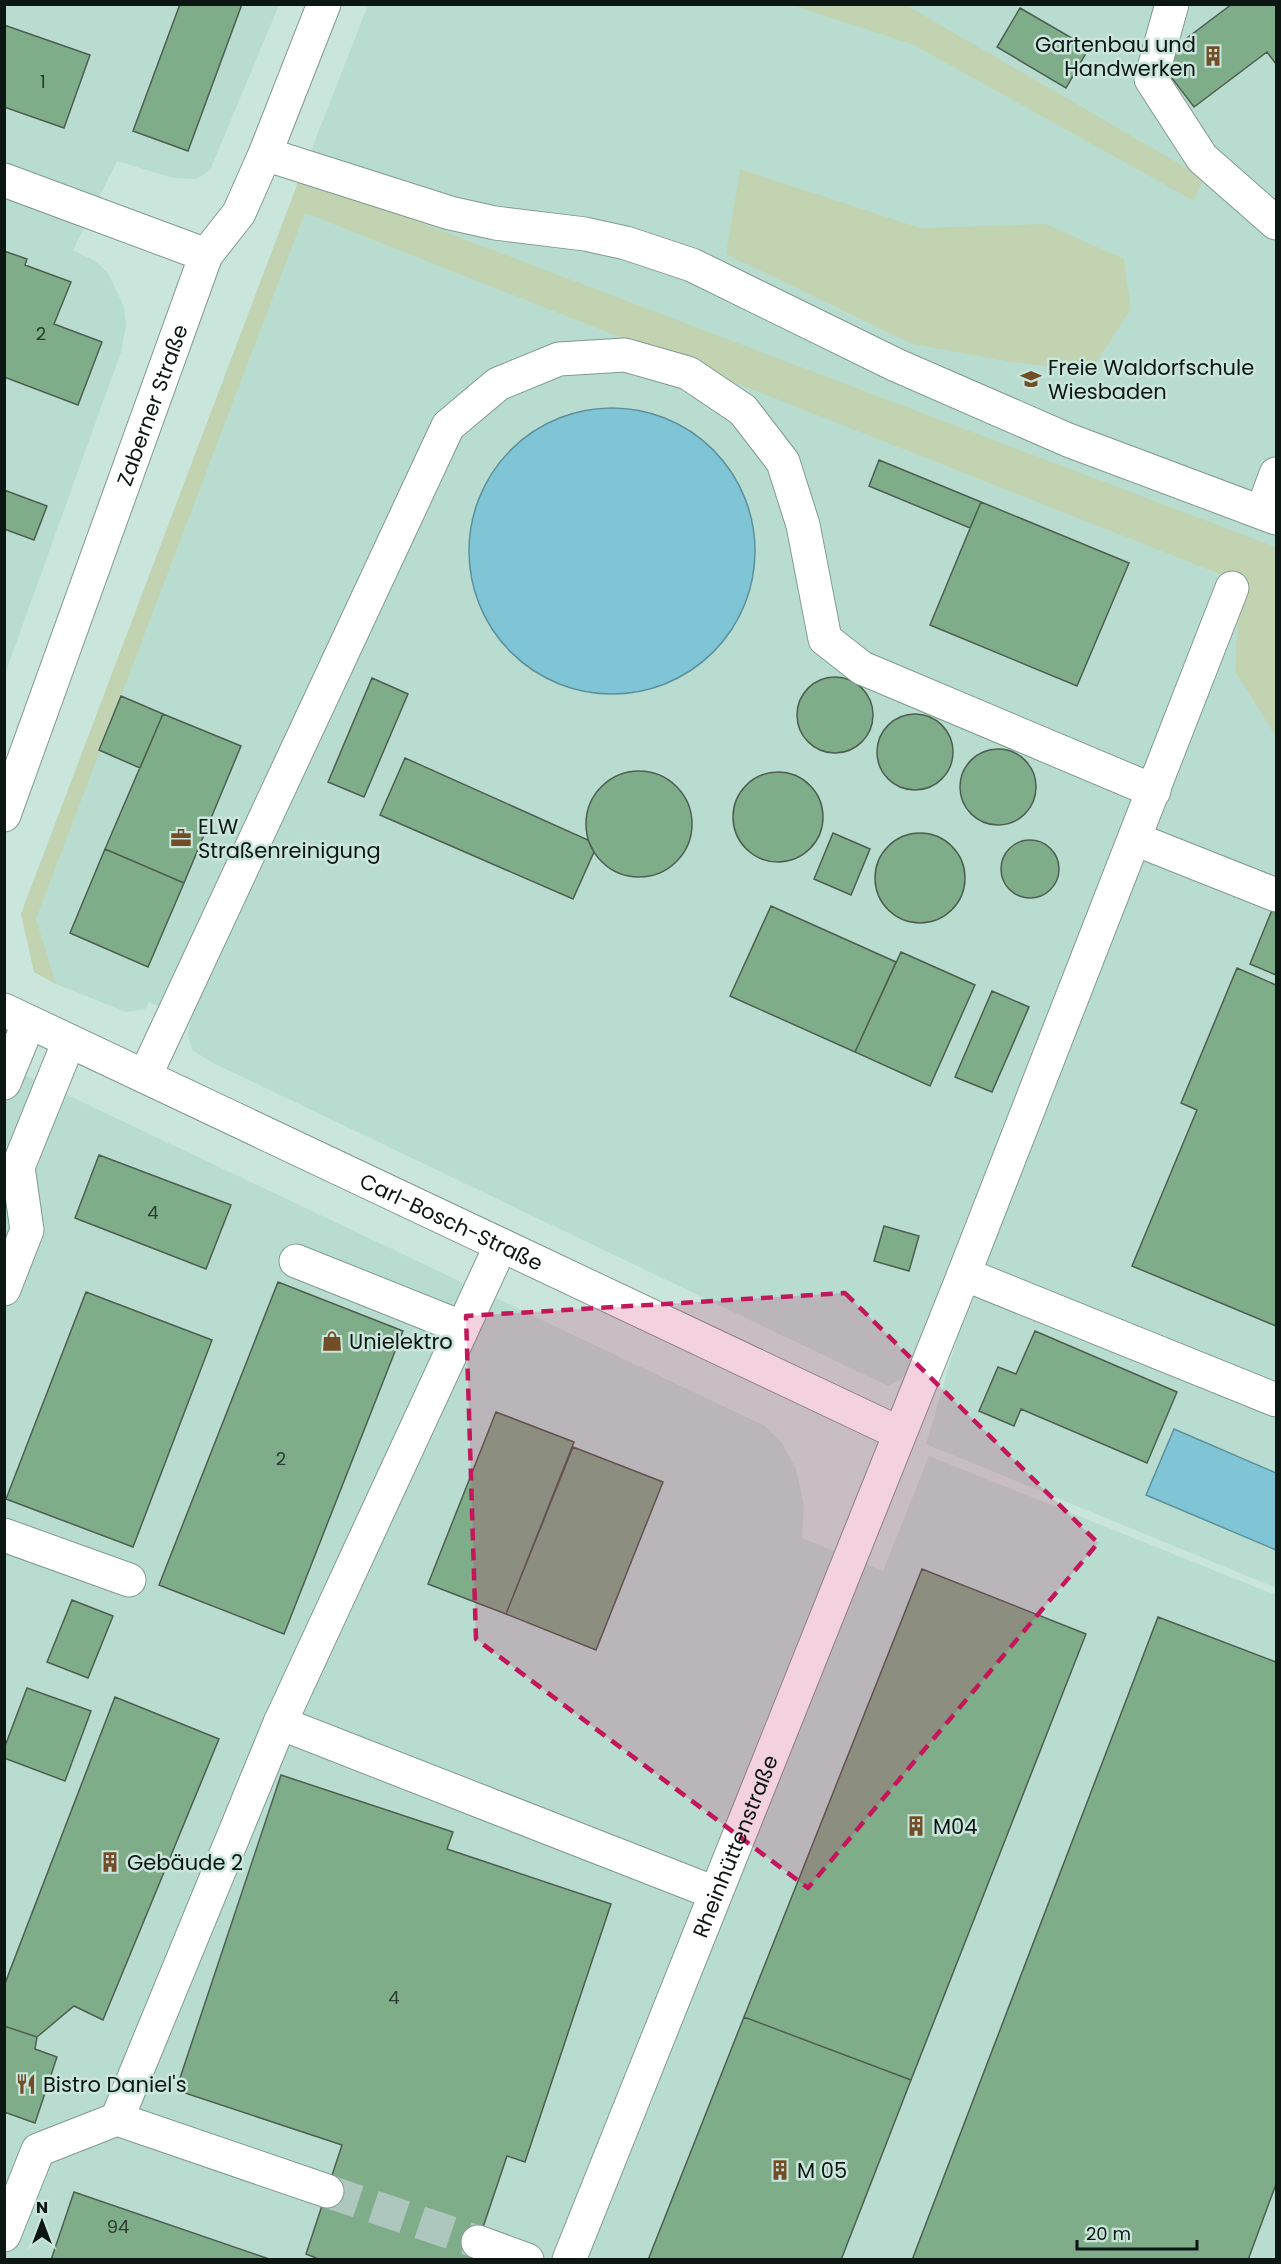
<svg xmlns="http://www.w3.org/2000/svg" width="1281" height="2264" font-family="Poppins,sans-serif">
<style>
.built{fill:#b8ddd0}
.green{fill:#c2d3b1}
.water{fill:#80c5d5;stroke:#5d909b;stroke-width:1.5}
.building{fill:#7fad89;stroke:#4d5f50;stroke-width:1.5}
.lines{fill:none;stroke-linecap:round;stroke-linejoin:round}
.minor-tunnel{stroke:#aec7be;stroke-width:33;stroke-dasharray:33 16;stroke-linecap:butt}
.minor-casing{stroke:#809a90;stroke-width:35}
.minor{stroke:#fff;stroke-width:33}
.marked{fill:#c2185b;fill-opacity:0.2;stroke:#c2185b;stroke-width:4.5;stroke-dasharray:12 8;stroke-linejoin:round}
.labels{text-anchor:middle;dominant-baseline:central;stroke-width:5;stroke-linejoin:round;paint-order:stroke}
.number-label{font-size:18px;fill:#293c30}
.poi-label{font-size:21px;fill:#0c1613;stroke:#cae6dc;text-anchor:start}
.street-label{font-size:21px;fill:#0c1613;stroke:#cae6dc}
</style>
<rect width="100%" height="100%" fill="#cae6dc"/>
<path class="built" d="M5,5h274l-69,165 -13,9 -24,-1 -56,-17 -44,89 22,11 13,12 16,34 2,19 -5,26 -116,322z
M368,5h908v1583l-350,-144 30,-102 -17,-7 -38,44 -13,7 -675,-323 -21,-13 -4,-15 2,-15 -41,-18 -4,7 -19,3 -70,-28 -22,-12 -13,-58 275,-725z
M4,1065l761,361 17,17 14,26 8,36 -2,33 81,33 46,-115 347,139v664h-1271z"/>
<path class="green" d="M792,5h114l298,173 -10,23 -280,-156z
M740,169l180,59 126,-4 78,35 7,50 -41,63 -90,-12 -88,-16 -186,-90z
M300,177l976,370v190l-41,-66 5,-89 -935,-369 -269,706 20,65 -22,-12 -13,-58z"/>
<path class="water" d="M469 551a143 143 0 1 1 286 0a143 143 0 1 1-286 0Z
M1174,1429l102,44v77l-130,-55z"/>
<path class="building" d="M180,4h62l-54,147 -55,-20z
M1232,4h44v60l-9,-12 -73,55 -36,-47z
M1020,8l69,40 -23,40 -69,-41z
M4,25l86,30 -26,73 -60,-21z
M4,251l23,8 -2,6 46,17 -17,42 48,18 -24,63 -74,-28z
M879,460l102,42 -11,26 -101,-42z
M4,490l43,16 -13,34 -30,-11z
M981,502l148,61 -52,123 -147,-61z
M797 715a38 38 0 1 1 76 0a38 38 0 1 1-76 0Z
M372,678l36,16 -44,103 -36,-15z
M121,696l42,18 -23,54 -41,-18z
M163,714l78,32 -57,137 -79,-34z
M877 752a38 38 0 1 1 76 0a38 38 0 1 1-76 0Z
M960 787a38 38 0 1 1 76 0a38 38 0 1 1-76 0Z
M405,758l183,82 6,12 -21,47 -193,-84z
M586 824a53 53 0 1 1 106 0a53 53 0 1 1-106 0Z
M733 817a45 45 0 1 1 90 0a45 45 0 1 1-90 0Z
M833,833l37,16 -19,46 -37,-16z
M875 878a45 45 0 1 1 90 0a45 45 0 1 1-90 0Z
M1001 869a29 29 0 1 1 58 0a29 29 0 1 1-58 0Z
M105,849l79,34 -36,84 -78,-34z
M771,906l125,56 -41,90 -125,-56z
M1272,910l4,2v63l-26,-11z
M901,952l74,33 -45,101 -75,-34z
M1237,968l39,17v341l-144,-60 65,-156 -16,-7z
M992,991l37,16 -37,85 -37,-15z
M99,1155l132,50 -25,64 -131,-51z
M884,1226l35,10 -10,35 -35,-10z
M278,1282l125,49 -119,303 -125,-49z
M86,1292l126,48 -79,207 -127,-48z
M1035,1331l142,61 -30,71 -126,-54 -7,17 -35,-15 19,-44 18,7z
M496,1412l78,30 -68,172 -78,-30z
M573,1447l90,35 -67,168 -90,-36z
M922,1569l164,65 -175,446 -167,-63z
M72,1600l41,16 -25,62 -41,-16z
M1158,1617l118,45v522l-28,76h-336z
M27,1688l64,23 -26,70 -61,-23v-9z
M115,1697l104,42 -116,281 -29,-14 -37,31 -33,-11v-40z
M281,1775l172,57 -6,17 164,55 -86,258 -18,-6 -35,104h-151l-15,-6 36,-109 -166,-55z
M744,2017l167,63 -70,180h-193z
M4,2026l33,11 -2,12 22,8 -22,66 -31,-11z
M74,2192l198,68h-221z"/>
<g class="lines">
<path class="minor-tunnel" d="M327,2191l151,51"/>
<g class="minor-casing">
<g id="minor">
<path d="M1172,4l-21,75 51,79 74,65"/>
<path d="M265,154l185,59 45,10 90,11 41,9 66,22 204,100 172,75 208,78"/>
<path d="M4,180l202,75"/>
<path d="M1262,512l14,-38"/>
<path id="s1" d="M4,815l202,-560 33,-42 26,-59 59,-150"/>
<path d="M1135,839l141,56"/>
<path id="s2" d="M4,1010l895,423"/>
<path d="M145,1076l303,-650 50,-42 61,-25 66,-4 63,18 55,37 40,52 20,63 22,114 37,29 292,123"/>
<path d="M4,1083l25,-61"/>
<path d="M296,1261l165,66"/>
<path d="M964,1274l312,126"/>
<path d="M4,1289l23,-59 -9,-63 51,-126"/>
<path d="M4,1535l125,45"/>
<path d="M280,1723l435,170"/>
<path d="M117,2119l163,-396 221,-478"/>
<path d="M4,2235l34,-85 79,-31 210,72"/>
<path d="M478,2242l49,18"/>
<path id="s3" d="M569,2260l395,-986 268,-686"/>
</g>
</g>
<use href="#minor" class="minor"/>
</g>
<path class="marked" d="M845,1293l253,250 -290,345 -332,-249 -10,-323z"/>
<defs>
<g id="building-bare" transform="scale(1.62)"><path d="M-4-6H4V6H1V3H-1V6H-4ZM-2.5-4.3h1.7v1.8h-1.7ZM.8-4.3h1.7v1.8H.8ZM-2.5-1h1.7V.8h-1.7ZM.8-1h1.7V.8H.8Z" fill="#714e27" stroke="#cae6dc" stroke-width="2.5" paint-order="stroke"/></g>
<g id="school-bare" transform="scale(1.62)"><path d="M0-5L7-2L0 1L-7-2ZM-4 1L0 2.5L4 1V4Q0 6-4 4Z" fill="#714e27" stroke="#cae6dc" stroke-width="2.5" paint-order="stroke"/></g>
<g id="office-bare" transform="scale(1.62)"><path d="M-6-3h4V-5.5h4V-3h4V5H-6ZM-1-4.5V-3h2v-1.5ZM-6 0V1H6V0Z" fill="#714e27" stroke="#cae6dc" stroke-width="2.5" paint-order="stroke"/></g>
<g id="shop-bare" transform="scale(1.62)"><path d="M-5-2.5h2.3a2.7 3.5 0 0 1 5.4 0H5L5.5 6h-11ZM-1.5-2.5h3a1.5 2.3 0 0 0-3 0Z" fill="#714e27" stroke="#cae6dc" stroke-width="2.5" paint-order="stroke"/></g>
<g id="restaurant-bare" transform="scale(1.62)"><path d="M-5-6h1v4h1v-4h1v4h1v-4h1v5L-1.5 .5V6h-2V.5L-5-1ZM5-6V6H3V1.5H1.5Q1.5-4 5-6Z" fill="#714e27" stroke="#cae6dc" stroke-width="2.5" paint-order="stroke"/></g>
</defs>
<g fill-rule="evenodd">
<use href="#building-bare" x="1213" y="56"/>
<use href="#school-bare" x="1031" y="379"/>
<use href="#office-bare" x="181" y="838"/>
<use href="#shop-bare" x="332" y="1341"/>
<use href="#building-bare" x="916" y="1826"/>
<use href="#building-bare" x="110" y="1862"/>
<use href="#restaurant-bare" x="26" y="2084"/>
<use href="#building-bare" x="780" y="2170"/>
</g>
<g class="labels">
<g class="number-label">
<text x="43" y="81">1</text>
<text x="41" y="333">2</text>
<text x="153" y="1212">4</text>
<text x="281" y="1458">2</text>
<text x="394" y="1997">4</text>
<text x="118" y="2226">94</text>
</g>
<g class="poi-label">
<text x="1196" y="44" text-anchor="end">Gartenbau und<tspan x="1196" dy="24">Handwerken</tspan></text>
<text x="1048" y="367">Freie Waldorfschule<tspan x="1048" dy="24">Wiesbaden</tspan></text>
<text x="198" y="826">ELW<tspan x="198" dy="24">Straßenreinigung</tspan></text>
<text x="349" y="1341">Unielektro</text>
<text x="933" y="1826">M04</text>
<text x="127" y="1862">Gebäude 2</text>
<text x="43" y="2084">Bistro Daniel's</text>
<text x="797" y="2170">M 05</text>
</g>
<g class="street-label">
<text stroke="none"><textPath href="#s1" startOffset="436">Zaberner Straße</textPath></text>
<text stroke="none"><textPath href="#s2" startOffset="495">Carl-Bosch-Straße</textPath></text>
<text stroke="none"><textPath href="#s3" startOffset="446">Rheinhüttenstraße</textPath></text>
</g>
</g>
<rect width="1281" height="2264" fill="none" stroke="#0c1613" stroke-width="12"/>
<g transform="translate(42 2222)" stroke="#cae6dc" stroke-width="4.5" paint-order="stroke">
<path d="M0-4.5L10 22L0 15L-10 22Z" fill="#0c1613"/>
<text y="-9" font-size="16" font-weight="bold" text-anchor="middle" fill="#0c1613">N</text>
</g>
<path d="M1077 2240v9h120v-9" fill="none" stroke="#0c1613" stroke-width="3"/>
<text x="1086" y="2240" font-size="18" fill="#0c1613" stroke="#cae6dc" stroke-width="4.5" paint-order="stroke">20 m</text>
</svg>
